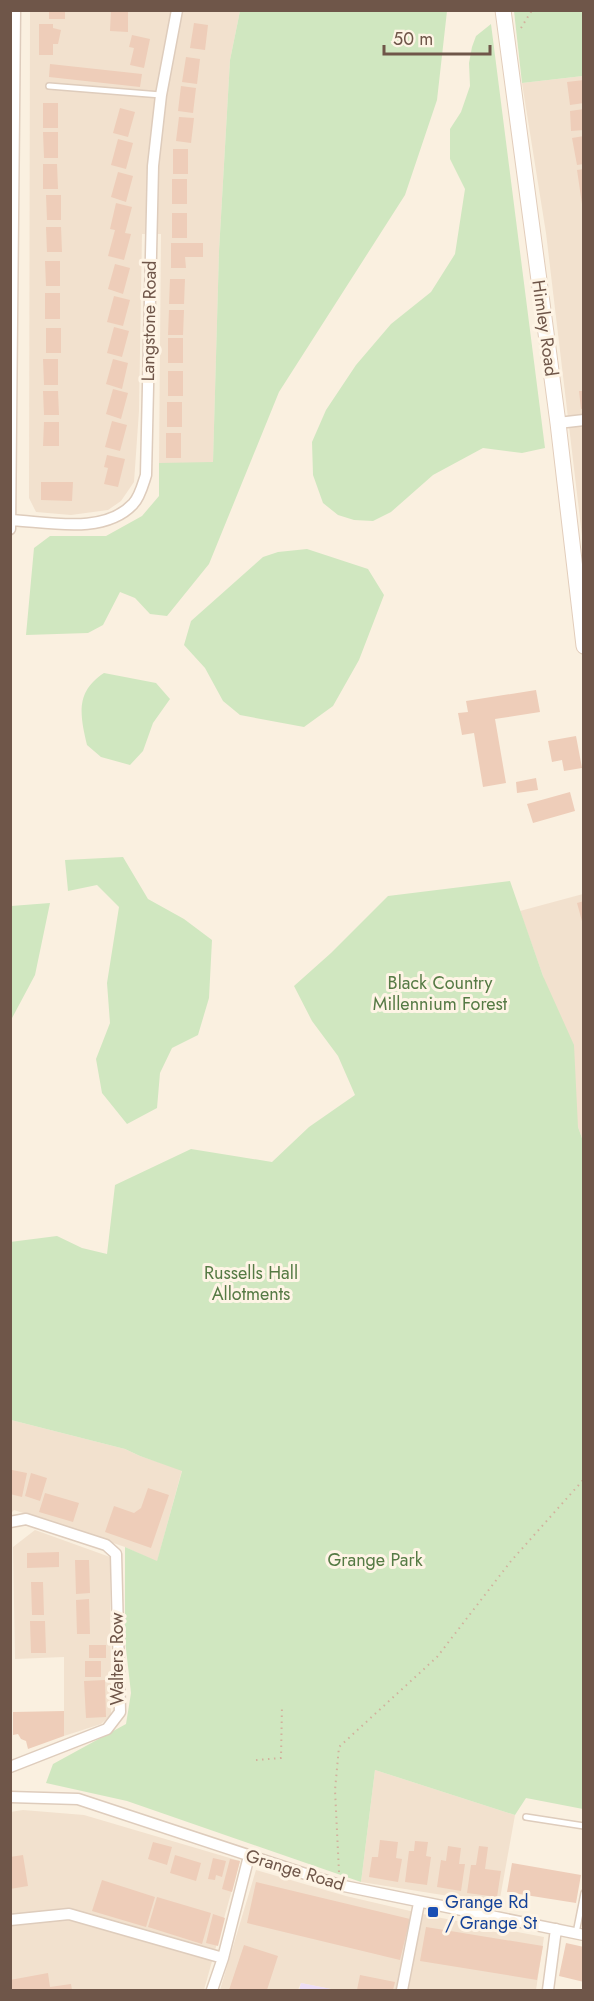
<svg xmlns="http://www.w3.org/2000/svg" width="594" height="2001" font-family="Jost,sans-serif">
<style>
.residential{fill:#f2e1ce}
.education{fill:#edddf6}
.green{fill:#d0e7c0}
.building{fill:#eecdb9}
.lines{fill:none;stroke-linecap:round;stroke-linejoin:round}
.service-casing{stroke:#deccbc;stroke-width:8}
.minor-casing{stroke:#deccbc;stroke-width:13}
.secondary-casing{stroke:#e2cdbb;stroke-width:17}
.path{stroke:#d2b19d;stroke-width:2;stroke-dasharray:1.5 4.5;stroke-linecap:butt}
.service{stroke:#fff;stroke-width:5}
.minor{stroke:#fff;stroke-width:10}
.secondary{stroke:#fff;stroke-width:15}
.transit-dot{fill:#1a4fb4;stroke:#fef4e5;stroke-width:2}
.labels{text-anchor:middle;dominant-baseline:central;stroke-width:6;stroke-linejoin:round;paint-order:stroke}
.street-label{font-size:18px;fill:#6f5649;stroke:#fef4e5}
.park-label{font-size:18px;fill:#557a44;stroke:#fef4e5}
.transit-label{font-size:18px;fill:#164399;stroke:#fef4e5;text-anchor:start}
</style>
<rect width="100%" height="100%" fill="#faf0e0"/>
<path class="residential" d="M30,11h210l-10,49 -11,191 -6,212h-54l2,-229h-19l-3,177 -5,71 -13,19 -13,9 -37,5 -35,-3 -7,-14z
M583,76v468l-37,-311 -24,-150z
M583,894v247l-5,-14 -35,-151 -23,-65z
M11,1420l114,29 15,7 42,14 -25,92 -32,-15 -111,-37 -3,3z
M35,1530l75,27 1,158 -10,9 -37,12v-79l-49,2 -2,-112z
M375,1770l140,45 -16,89 -138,-22z
M23,1810l61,5 156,46 -36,129h-193l-1,-178z
M256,1870l90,26 90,21 108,20 -8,53h-200l-35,-7 -3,7h-78z"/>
<path class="education" d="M301,1983l35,7h-37z"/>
<path class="green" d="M240,11h207l-10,89 -32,95 -126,197 -70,172 -42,52 -17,-2 -15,-16 -15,-6 -17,33 -15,8 -62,2 8,-87 16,-12h56l36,-20 17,-20v-33l54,-1 6,-211 11,-191z
M514,11h69v65l-61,7z
M491,24l54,424 -23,5 -39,-5 -50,27 -42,37 -18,9 -19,-1 -16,-5 -15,-12 -10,-28 -1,-33 14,-32 30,-45 35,-41 40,-32 24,-38 10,-65 -15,-30v-30l11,-17 9,-26 -1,-23 3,-16 4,-11z
M307,549l61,20 16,26 -25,65 -26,46 -29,21 -64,-12 -17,-14 -18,-33 -21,-23 7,-24 72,-64 15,-5z
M104,673l52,10 14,16 -17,24 -10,28 -13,14 -29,-8 -14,-12c-7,-30 -12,-53 17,-72z
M123,857l25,42 36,20 28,21 -3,58 -11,37 -26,13 -12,25 -3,35 -30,16 -25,-31 -6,-34 14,-36 -3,-40 12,-76 -22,-22 -29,6 -3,-31z
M510,881l33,95 31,69 4,82 5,14v668l-57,-11 -11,17 -140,-45 -14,112 -234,-81 -81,-18 7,-19 73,-40 5,-31 -6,-53v-93l32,14 25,-90 -42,-15 -15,-7 -114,-29 -1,-178 47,-6 25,12 25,6 8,-69 76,-36 81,13 37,-35 46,-32 -17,-39 -26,-35 -18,-35 37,-33 57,-57z
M50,903l-15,72 -24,45v-114z"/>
<path class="building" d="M49,10h16v9h-16z
M111,10h17v22l-18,-1z
M194,23l14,2 -3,25 -15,-2z
M39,24h14v4l8,2 -3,14h-5v11h-14z
M132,35l18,4 -6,29 -14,-3 4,-17 -5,-1z
M186,57l14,2 -3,25 -15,-2z
M50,64l92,10 -2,13 -91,-10z
M584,80v23l-14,2 -3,-23z
M181,86l15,2 -3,25 -15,-2z
M43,103h15v25h-15z
M120,108l15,4 -7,25 -15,-4z
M584,109v21l-13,1 -1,-20z
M179,117l15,1 -3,25 -15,-2z
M43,132h15v26h-14z
M584,136v28l-7,1 -5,-27z
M118,139l15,4 -7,26 -15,-4z
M173,149h15v25h-15z
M43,164h14l1,25h-15z
M584,169v34l-2,1 -5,-34z
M118,172l15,4 -7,26 -15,-5z
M172,179h15v25h-15z
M46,195h15v25h-14z
M116,203l16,4 -7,26 6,1 -7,26 -16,-4 7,-26 -5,-1z
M172,213h15v25h-15z
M46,227h15l1,25h-15z
M171,243h32v14h-18l1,11h-15z
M45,261h15v25h-14z
M115,264l15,4 -7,26 -15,-5z
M170,279h15l-1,25h-15z
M45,293h15v26h-15z
M114,296l16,4 -7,26 -16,-4z
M169,310h15l-1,25h-15z
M114,327l15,4 -7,26 -15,-4z
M46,328h15v25h-15z
M168,338h15v25h-15z
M43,359h15v26h-14z
M113,359l15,4 -6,26 -16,-5z
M168,371h15v25h-15z
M113,389l15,4 -7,26 -15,-5z
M43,391h15l1,24h-15z
M579,391h5v17l-3,1z
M167,402h15v25h-15z
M112,421l15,4 -7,26 -15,-4z
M44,422h15v24h-16z
M166,433h15v25h-15z
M107,455l18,4 -7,28 -14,-3 4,-16 -4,-1z
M41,482h32l-1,19 -31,-1z
M536,690l4,22 -45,7 11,64 -23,4 -9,-54 -12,2 -4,-22 10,-1 -2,-11z
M576,736l6,32 -18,3 -2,-11 -10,2 -4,-21z
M536,778l2,12 -21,3 -1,-11z
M570,792l5,19 -42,12 -6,-19z
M584,901v24h-1l-6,-22z
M12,1470l15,3 -5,24 -12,-3z
M31,1473l16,5 -7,23 -15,-5z
M148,1488l21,7 -18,53 -46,-16 9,-26 20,7 7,-5z
M45,1493l34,10 -6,19 -34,-10z
M59,1552v15l-32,1v-15z
M75,1560h14l1,33 -14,1z
M31,1582h12l1,33h-12z
M89,1599l1,35h-13l-1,-34z
M30,1621h15l1,32h-15z
M89,1645h17v13h-17z
M85,1661h16v16h-16z
M105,1680l1,37 -20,1 -2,-37z
M64,1711v25l-36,13 -2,-8 -5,-2 -3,-5 -5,1v-23z
M380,1840l18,2 -2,16 6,1 -4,23 -29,-5 3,-20h6z
M415,1841l13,1 -2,14 5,1 -4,28 -22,-3 4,-31h5z
M153,1842l19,5 -5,18 -19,-6z
M448,1846l13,2 -2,16h6l-4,27 -24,-4 4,-27 5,1z
M479,1846l9,1 -3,22 16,2 -4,26 -30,-4 4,-28h5z
M23,1855l5,31 -18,3v-32z
M175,1855l26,8 -5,18 -26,-8z
M213,1858l13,3 -4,16 -6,-2 -1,5 -7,-1z
M230,1859l10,2 -8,31 -10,-3z
M512,1863l69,12 -5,28 -69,-11z
M102,1880l53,17 -9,30 -54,-16z
M256,1882l154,37 -10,41 -153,-37z
M157,1897l54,16 -9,31 -54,-17z
M213,1914l12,4 -7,28 -12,-3z
M426,1927l117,19 -6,34 -117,-19z
M566,1943l18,4v35l-25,-6z
M244,1945l34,11 -11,34h-38z
M48,1973l2,14 21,-3 1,6h-60l-2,-10z
M360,1975l35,7 -2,8h-36z"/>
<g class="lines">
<g class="service-casing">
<path id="service" d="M49,86l112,9
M526,1817l58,9
M576,1933l8,-40"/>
</g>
<g class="minor-casing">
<path id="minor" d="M558,423l26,-3
M11,520c38,2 93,15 122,-16 7,-7 10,-20 13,-29l7,-309 8,-71 16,-85
M10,529l5,-519
M10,1522l16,-3 80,26 10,9 4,158 -13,17 -97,38
M10,1797l68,2 261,86 245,50
M10,1920l59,-6 154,44
M212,1990l11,-32 26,-102
M402,1990l17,-87
M548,1990l8,-61"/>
</g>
<g class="secondary-casing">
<path id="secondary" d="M503,10l55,413 26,223"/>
</g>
<path class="path" d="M521,28l11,-18
M256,1760l25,-2 1,-53
M339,1872l-4,-82 4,-43 98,-90 74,-96 73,-82"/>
<use href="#service" class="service"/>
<use href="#minor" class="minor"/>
<use href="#secondary" class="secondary"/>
</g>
<rect class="transit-dot" x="427" y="1906" width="12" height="12" rx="3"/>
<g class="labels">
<g class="street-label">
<text transform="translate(149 321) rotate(-89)">Langstone Road</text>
<text transform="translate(545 328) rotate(82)">Himley Road</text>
<text transform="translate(117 1659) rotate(-90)">Walters Row</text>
<text transform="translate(295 1870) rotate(17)">Grange Road</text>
</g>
<g class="park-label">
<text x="440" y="983">Black Country<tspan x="440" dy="21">Millennium Forest</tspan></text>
<text x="251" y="1273">Russells Hall<tspan x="251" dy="21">Allotments</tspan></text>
<text x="375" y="1560">Grange Park</text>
</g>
<g class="transit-label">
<text x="445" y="1902">Grange Rd<tspan x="445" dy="21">/ Grange St</tspan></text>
</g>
</g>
<rect width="594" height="2001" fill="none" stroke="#6f5649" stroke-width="24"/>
<path d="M384 45v9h106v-9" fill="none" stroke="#6f5649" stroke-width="3"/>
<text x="393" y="45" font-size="18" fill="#6f5649" stroke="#fef4e5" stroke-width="4.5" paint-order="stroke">50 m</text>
</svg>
